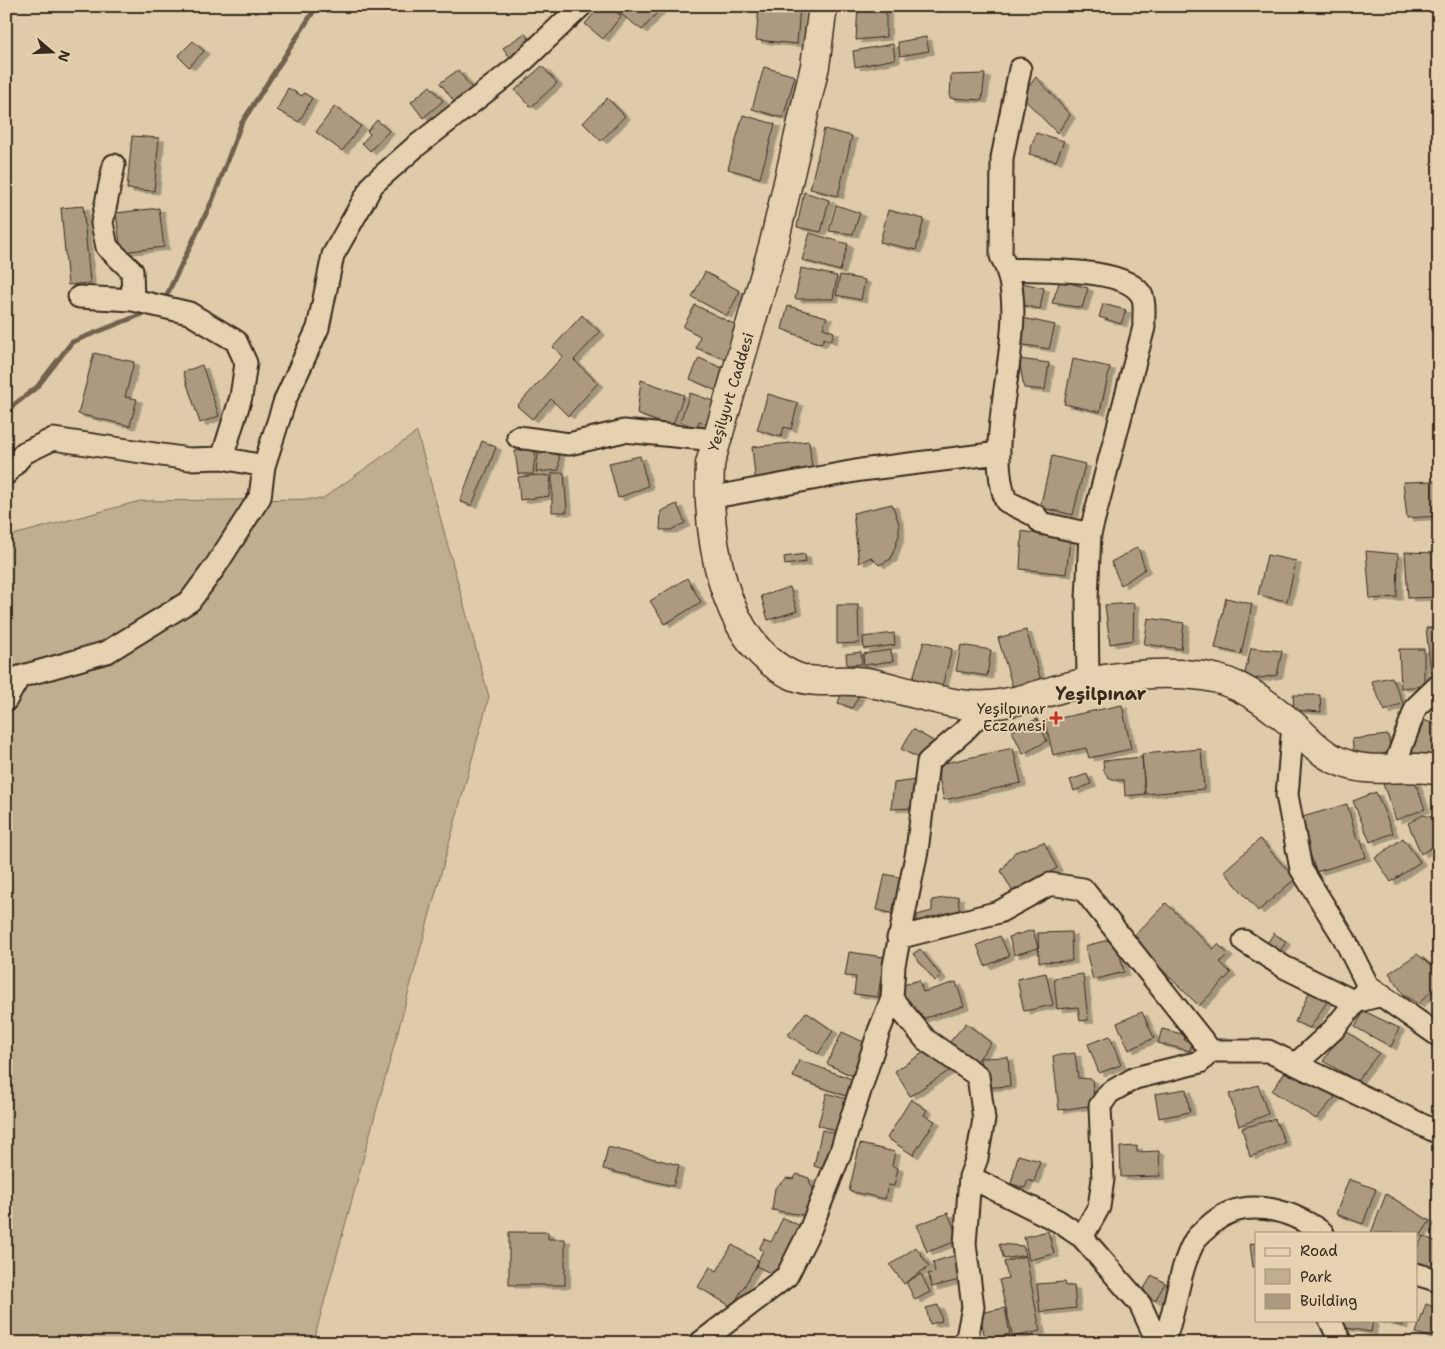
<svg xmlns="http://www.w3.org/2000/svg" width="1445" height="1349" font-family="'Shantell Sans',sans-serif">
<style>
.green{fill:#c1ae90;stroke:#7e6c57}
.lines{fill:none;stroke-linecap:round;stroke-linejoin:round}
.stream{stroke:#73614d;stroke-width:5}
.building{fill:#ac997f;stroke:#3b2a1e;filter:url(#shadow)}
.minor-casing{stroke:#3b2a1e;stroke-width:25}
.major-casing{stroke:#3b2a1e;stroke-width:31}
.minor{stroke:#e6d2b0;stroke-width:21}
.major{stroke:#e6d2b0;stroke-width:28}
.poi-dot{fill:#c8321e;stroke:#e6d2b0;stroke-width:2}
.labels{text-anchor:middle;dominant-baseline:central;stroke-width:4;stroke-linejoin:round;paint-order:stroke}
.street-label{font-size:15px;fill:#3b2a1e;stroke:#e6d2b0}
.poi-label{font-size:15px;fill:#3b2a1e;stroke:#e6d2b0;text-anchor:end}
.quarter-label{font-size:18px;font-weight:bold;fill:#3b2a1e;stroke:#e6d2b0}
</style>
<defs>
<filter id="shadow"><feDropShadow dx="5.5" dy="3" stdDeviation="0" flood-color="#0004"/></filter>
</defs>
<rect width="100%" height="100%" fill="#dfcbaa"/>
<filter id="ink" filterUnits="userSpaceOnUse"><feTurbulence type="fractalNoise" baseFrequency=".02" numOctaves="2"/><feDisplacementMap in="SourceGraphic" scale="10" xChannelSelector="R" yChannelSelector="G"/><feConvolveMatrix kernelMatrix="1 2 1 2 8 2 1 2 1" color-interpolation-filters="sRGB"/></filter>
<g filter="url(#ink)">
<path class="green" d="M417,432l72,265 -176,646h-307v-806l134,-36 182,-2z"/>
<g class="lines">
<path class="stream" d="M163,303l50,-104 28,-75 76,-118
M6,411l31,-24 35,-45 78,-31"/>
</g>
<path class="building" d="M600,6h10l11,10 -18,23 -18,-15z
M610,6h53l-21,24z
M759,6h41l-3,38 -41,-4z
M858,6h28v31l-30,3z
M525,33l8,12 -21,15 -9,-12z
M926,37l3,14 -29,5 -2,-14z
M193,41l11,10 -15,16 -11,-11z
M893,44l2,15 -40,8 -2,-16z
M542,66l15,17 -26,24 -16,-17z
M764,67l31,9 -12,42 -31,-9z
M458,70l15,20 -17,14 -16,-21z
M985,74l-3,26 -32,-2 1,-23z
M1036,77l34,38 -13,18 -36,-37z
M430,86l13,15 -20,17 -12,-16z
M288,88l14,8 2,-3 8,5 -13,24 -22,-12z
M607,98l18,18 -24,25 -18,-18z
M335,106l26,20 -19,25 -26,-19z
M743,115l32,9 -15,54 -32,-9z
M377,120l12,11 -19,20 -8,-8 8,-9 -3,-3z
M824,129l28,7 -14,60 -28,-7z
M1036,133l28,8 -8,20 -27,-7z
M132,136l27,2 -5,53 -27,-2z
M804,192l25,8 -8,32 -24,-5z
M836,205l24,8 -7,21 -24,-3z
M83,206l7,77 -22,2 -7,-77z
M159,208l5,39 -43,5 -5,-39z
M888,210l36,9 -8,31 -36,-8z
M810,233l38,11 -8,27 -38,-11z
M801,268l36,8 -4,23h-38z
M705,272l35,19 -13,25 -35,-19z
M840,275l25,5 -4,20 -25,-5z
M1060,280l28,8 -6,20 -30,-5z
M1018,282l26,6 -4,21 -27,-6z
M1103,304l23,6 -5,14 -22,-7z
M695,305l49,24 -15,31 -33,-12 4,-12 -17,-9z
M788,306l39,11 -4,11 11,4 -3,9 -7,-3 -3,6 -39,-15z
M582,315l18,17 -26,28 24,23 -30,33 -17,-17 -19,20 -15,-13 46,-50 -10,-9z
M1023,318l32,7 -6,24 -31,-5z
M94,353l40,9 -9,35 12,2 -7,27 -52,-12z
M699,358l28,12 -10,21 -27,-12z
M1019,359l30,4 -4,27 -21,-2z
M1073,359l37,8 -10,45 -36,-8z
M202,365l17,51 -19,7 -17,-51z
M641,380l43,15 -12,32 -35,-13z
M690,393l26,9 -8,22 -9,-3 -2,7 -17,-6z
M768,394l30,9 -7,26 -7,-2 -3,10 -24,-7z
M482,441l14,6 -7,19 -17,39 -12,-3z
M809,441l4,38 -57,6 -4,-38z
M536,448l-3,26h-15l-3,-23z
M559,451v19l-23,2 2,-18z
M640,456l8,30 -30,12 -9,-35z
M1052,456l33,8 -12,51 -33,-8z
M552,473h12l3,39h-15z
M540,475l11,1 -2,20 -29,4 -2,-23z
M1437,481l2,35 -32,2 -4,-36z
M677,504l8,19 -14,7h-11l1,-19z
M892,504l7,20v11l-8,24 -12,6 -8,-8 -12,6 -6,-50z
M1022,531l48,9 -4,34 -46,-5z
M1138,547l7,22 -24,16 -10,-23z
M1366,551l32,3 -1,43 -27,2z
M1405,552l34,1v44l-31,1z
M805,554l1,8 -21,3 -1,-8z
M1267,555l29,6 -9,40 -29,-6z
M687,578l14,24 -36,22 -15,-23z
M790,587l7,24 -29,9 -7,-24z
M1226,598l26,6 -11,50 -26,-6z
M1134,603l-1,37 -23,4 -5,-39z
M837,605h21l1,38 -22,1z
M1148,618l36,5 -3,26 -37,-5z
M1439,627v43l-8,2 -5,-44z
M1026,630l15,50 -28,8 -15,-50z
M894,633l1,12 -31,4 -1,-12z
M924,641l28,8 -10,37 -29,-8z
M961,645l30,5 -4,26 -31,-5z
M1251,648l31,3 -5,24 -34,6z
M1399,649h25v37l-23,2z
M891,650l2,11 -29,4 -1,-11z
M861,652l1,12 -15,1 -1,-11z
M1392,677l11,26 -18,8 -14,-30z
M842,691l17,5 -7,12 -14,-5z
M1293,695h27l1,17 -27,-2z
M1122,705l9,44 -42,9 -3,-10 -33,7 -8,-34z
M1418,718l19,7 2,-3v41l-33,-12z
M1037,719l10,22 -24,13 -11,-23z
M913,729l25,15 -16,16 -21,-11z
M1388,735l3,17 -27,6 -10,-2 -2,-17z
M1013,748l8,35 -77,17 -8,-35z
M1201,749l3,40 -59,5 -3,-40z
M1142,757l3,37 -20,2 -1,-16h-9l-7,-3 -4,-6 -1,-10z
M1087,774l4,10 -17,7 -4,-11z
M1403,777l2,5 9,-3 11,30 -29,11 -13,-36z
M916,780v28l-25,1 3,-26z
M1376,792l17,41 -23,9 -17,-41z
M1347,804l10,35 4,1 5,17 -50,15 -17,-54z
M1423,815l13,3 3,7v18l-18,11 -13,-31z
M1403,838l17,24 -29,20 -16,-24z
M1260,839l35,40 -37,32 -34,-40z
M1044,842l13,26 -43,26 -13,-23 14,-19z
M885,874l18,4 -8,36 -18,-4z
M958,896l2,22 -43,10v-13l15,-4v-11z
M1166,903l47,46 5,-5 10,10 -8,8 11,11 -32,33 -68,-67z
M1033,930l5,18 -24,7 -5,-18z
M1071,932l1,29 -33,1 -1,-29z
M1274,933l12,9 -8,12 -12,-9z
M1000,936l9,20 -24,10 -8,-21z
M1116,938l8,34 -31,8 -8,-34z
M920,949l21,27 -6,5 -22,-27z
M849,952l35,5 -6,40 -24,-3 2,-17 -11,-1z
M1417,954l22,17v13l-21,20 -14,-9 -15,-22z
M1046,973l7,32 -29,6 -7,-32z
M1083,974l5,46 -8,1 -2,-14 -21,2 -3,-31z
M919,980l4,12 33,-10 8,24 -52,16 -11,-36z
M1311,989l17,11 -18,28 -15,-6z
M1364,1011l35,17 -8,19 -36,-20z
M806,1012l27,19 -15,23 -30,-19z
M1142,1012l12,26 -25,12 -12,-27z
M966,1023l25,20 -17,22 -26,-21z
M1162,1029l24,6 -2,5 8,1 -2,10 -32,-8z
M1344,1030l35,23 -22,28 -34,-20z
M842,1032l28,13 -15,32 -28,-13z
M1110,1036l11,29 -22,8 -11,-29z
M934,1046l16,24 -40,26 -15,-25z
M1075,1053l3,25 14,1 3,26 -36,5 -6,-54z
M1008,1057l2,29 -28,2 -2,-30z
M799,1060l53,19 -6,17 -53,-19z
M1290,1065l45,32 -19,22 -44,-28z
M1258,1085l10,29 -29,12 -10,-32z
M1186,1089l4,23 -31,6 -4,-24z
M827,1093l19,6 -10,32 -18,-6z
M911,1099l16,11 -3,5 11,6 -22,34 -26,-17z
M1275,1119l10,24 -35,14 -8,-29z
M822,1130l20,5 -13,36 -15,-5z
M860,1144l35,8 -3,14 6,2 -4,18 -6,-1 -3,14 -36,-8z
M1137,1146v6l22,-1 1,25 -39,1 -1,-30z
M608,1147l71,18 -6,21 -70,-17z
M1018,1155l22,6 -6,21 -6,-2 -3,8 -14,-4z
M797,1174l12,4 1,6 7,10 -8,22 -37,-6 3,-22 12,-10 6,1z
M1349,1179l27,10 -13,35 -27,-10z
M1386,1194l44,27 -14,21v-9h-45z
M948,1213l11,27 -32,12 -10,-27z
M783,1218l22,10 -24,50 -25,-12 7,-16 -4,-1 5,-10 7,3z
M1048,1231l6,23 -25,6 -5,-23z
M509,1232h39v7h17v46h-56z
M1423,1236l16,7v37l-23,-11v-19z
M1256,1243v24h-3l-3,-23z
M999,1244l24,2 3,9 -22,4z
M732,1245l27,16 -27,46 -34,-20 12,-20 7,4z
M916,1247l13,19 -25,18 -14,-19z
M956,1255l7,24 -31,8 -4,-13 7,-2 -2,-10z
M1026,1256l14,75 -27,6 -14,-57 9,-2 -4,-16z
M921,1274l9,18 -15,8 -9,-18z
M1152,1275l13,8 -10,18 -13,-9z
M1065,1282l1,4h8l2,22 -36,4 -3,-28z
M1426,1304l13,5v31l-23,-7z
M938,1305l4,16 -12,3 -4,-16z
M1005,1308l5,26 -25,5 -5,-26z
M1335,1320h38l-2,12 -37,-6z
M1377,1320h27l-1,6z
M570,1337l15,2v4h-16z"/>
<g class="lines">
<g class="minor-casing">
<path id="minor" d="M1020,69l-18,89 -1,98c35,64 -21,174 5,245l30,15 5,7 49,11
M114,165l-12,58 5,24 25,24 1,29
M1008,269c31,2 119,-3 134,27 4,8 1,23 2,31l-54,207 -3,65 1,84
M79,297l54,3 56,13 47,28 10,22 -5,34 -19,61
M518,437l51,7 55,-13 91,9
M6,474l18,-21 29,-14 136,20 33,-1 42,8
M709,498l152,-28 138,-17
M6,700l13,-23 88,-25 83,-51 25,-34 45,-70 4,-31 21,-66 33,-72 15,-73 40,-71 42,-37 102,-80 64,-61
M988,706l-25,26 -35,30 -11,89 -23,114 -2,34 34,41 52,36 6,43 -7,39 -7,19 88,44 24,16 58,67 18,39
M1293,725l-6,70 14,74 43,69 24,48 71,50
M1393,770l23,-63 23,-22
M898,938l101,-26 51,-28 33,5 128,162 -11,11 -65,16 -26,15 -9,13 3,73 -4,28 -17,30
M1244,941l40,26 71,35 27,-7
M1211,1051h57l171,82
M1296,1064l37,-34 31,-38
M1416,1274l23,7
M1330,1320l11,23
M700,1343l87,-67 23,-46 30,-76 39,-123 13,-32
M966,1343l7,-36 -8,-63 5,-67
M1163,1343c14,-33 14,-71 32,-103 3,-5 9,-9 13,-13 33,-33 82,-18 115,6"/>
</g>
<g class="major-casing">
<path id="major" d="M823,6l-8,60 -41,177 -64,221c-3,70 11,180 84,212 24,10 53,1 78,7 33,7 85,26 118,22 24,-2 48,-10 72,-17 47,-12 94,-18 142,-12 34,5 62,26 88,48 14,12 25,27 42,35 38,19 69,3 105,12"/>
</g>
<use href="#minor" class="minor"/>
<use href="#major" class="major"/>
</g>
</g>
<path class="poi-dot" d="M1053.5 710.5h5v5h5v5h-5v5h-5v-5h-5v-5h5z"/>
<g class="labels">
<g class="street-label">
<text transform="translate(731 392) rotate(-73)">Yeşilyurt Caddesi</text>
</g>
<g class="poi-label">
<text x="1046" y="709">Yeşilpınar<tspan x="1046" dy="17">Eczanesi</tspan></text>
</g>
<g class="quarter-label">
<text x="1101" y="694">Yeşilpınar</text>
</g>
</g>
<rect width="1445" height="1349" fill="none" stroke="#e6d2b0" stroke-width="25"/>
<rect x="12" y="12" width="1420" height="1324" fill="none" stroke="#3b2a1e" stroke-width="2" filter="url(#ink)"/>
<rect x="1255" y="1232" width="162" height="90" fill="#e6d2b0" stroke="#a28f76"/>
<rect x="1265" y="1248" width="25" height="8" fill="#e6d2b0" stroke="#a28f76"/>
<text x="1300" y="1256" font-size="15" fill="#3b2a1e">Road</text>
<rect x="1265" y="1269" width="25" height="15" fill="#c1ae90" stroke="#a28f76"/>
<text x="1300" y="1282" font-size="15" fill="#3b2a1e">Park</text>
<rect x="1265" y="1294" width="25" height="15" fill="#ac997f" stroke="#a28f76"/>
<text x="1300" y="1306" font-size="15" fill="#3b2a1e">Building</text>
<g transform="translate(52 52) rotate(109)" stroke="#e6d2b0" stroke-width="4" paint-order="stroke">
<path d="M0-4L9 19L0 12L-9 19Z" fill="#3b2a1e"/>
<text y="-8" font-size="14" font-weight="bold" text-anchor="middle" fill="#3b2a1e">N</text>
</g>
</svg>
